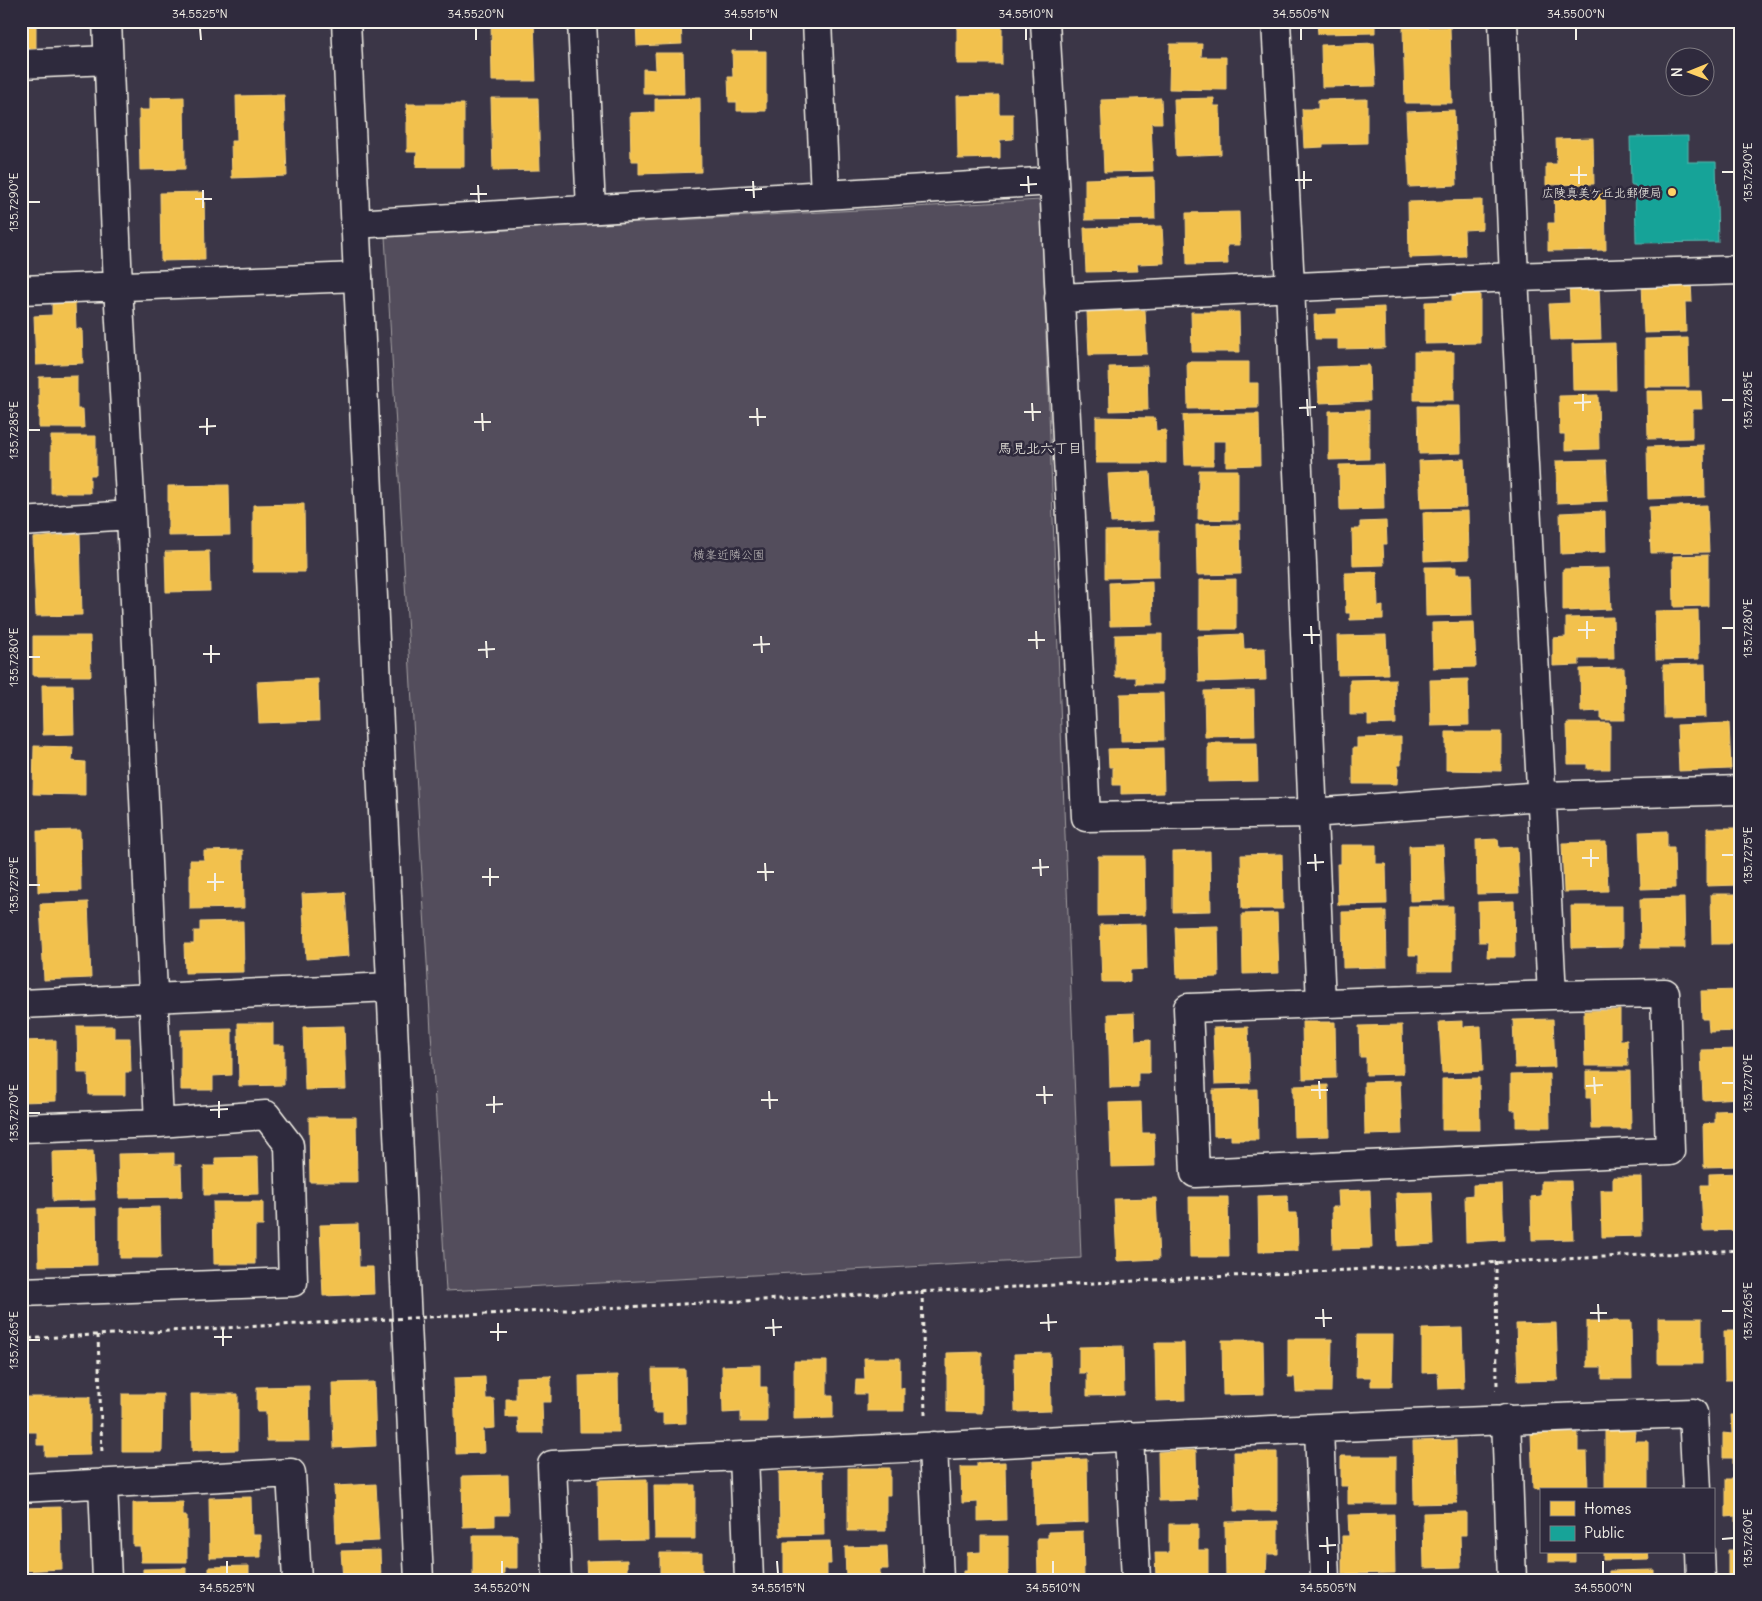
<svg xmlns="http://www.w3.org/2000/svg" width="1762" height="1601" font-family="Delius,'Klee One',sans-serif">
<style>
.green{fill:#534e5c;stroke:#a4a0a2}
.homes{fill:#f2c14e;stroke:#f3cf7c}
.public{fill:#17a398;stroke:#59bab0}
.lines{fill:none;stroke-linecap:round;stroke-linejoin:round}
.street-casing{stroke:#f4f1e8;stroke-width:31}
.secondary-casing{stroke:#f4f1e8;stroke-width:31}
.path{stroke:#f4f1e8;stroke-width:3;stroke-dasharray:4 4;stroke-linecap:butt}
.street{stroke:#2f2a3d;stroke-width:28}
.secondary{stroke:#2f2a3d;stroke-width:28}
.path-bridge{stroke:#f4f1e8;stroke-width:3;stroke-dasharray:4 4;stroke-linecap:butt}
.ticks{fill:none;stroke:#f4f1e8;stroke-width:2}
.poi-dot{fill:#ffd166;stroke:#2f2a3d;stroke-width:2}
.labels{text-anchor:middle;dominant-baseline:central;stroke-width:5;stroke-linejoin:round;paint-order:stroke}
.poi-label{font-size:12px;fill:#f4f1e8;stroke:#2f2a3d;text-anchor:end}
.park-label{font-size:12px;fill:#bcb8b7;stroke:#2f2a3d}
.neighbourhood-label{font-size:14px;fill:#f4f1e8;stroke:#2f2a3d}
.neatline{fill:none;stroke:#f4f1e8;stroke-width:2}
.ticks-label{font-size:12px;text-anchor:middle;fill:#f4f1e8}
</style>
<rect width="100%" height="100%" fill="#3b3647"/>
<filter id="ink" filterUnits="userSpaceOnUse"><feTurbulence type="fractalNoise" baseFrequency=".02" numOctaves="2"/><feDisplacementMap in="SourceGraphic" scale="10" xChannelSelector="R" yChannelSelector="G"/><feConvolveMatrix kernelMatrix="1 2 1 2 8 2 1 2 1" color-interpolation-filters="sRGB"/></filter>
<g filter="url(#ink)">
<path class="green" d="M1041,200l40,1058 -635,33 -61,-1055z"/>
<path class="homes" d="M21,21h15v34h-15z
M491,21h43l2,60h-44z
M636,21h45l1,23 -45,2z
M957,21h45v43h-45z
M1303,21h72v12l-57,1 -1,-11h-14z
M1450,27l2,76h-47l-2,-75z
M1374,43l2,43 -54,1 -1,-42z
M1170,44h32l-1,13h25v33l-57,-1z
M732,51h34v60h-29v-9h-8l-1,-25h5z
M655,53h28l1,41h-41v-25l13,1z
M284,95l3,81 -55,2 -1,-37h6l-1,-45z
M999,95v19h14v25l-13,1v18l-42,1 -1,-63z
M184,97l1,72 -45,1 -1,-60h11v-12z
M491,98h47l2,72 -47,1z
M700,98l1,74 -62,2v-13h-8l-1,-48 25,-1v-13z
M1161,98l1,25h-11l2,48 -49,1 -3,-72z
M1214,98v8h6l1,48 -45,2 -2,-57z
M1367,99v44l-44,1v3l-19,1 -2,-39h16v-9z
M407,104h57v63h-48l1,-15h-10z
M1454,110l3,75 -48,2 -3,-75z
M1593,138l1,46 -48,1v-21h11l-1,-25z
M1154,177l1,42 -70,1v-41z
M1605,190l1,60 -58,1v-28h7l-1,-32z
M204,192l1,68 -44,1 -1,-68z
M1482,200v29l-18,1 1,26 -56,2 -1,-56z
M1239,212l1,33h-13l1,19 -41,1 -1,-52z
M1162,226l2,37 -27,1 1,7 -52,1 -2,-44z
M1691,282l1,20h-7l1,30 -42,1 -2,-50z
M1599,285l2,54 -50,1 -2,-36 21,-1 -1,-17z
M1480,294v49l-55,1v-42l27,-1v-6z
M75,302l1,27h6l1,34 -47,2 -2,-49 18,-1v-12z
M1384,307l1,41 -47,1v-10h-23l-1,-24 23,-1v-5z
M1145,310l2,44 -58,1 -2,-43z
M1191,312h48l1,40h-48z
M1688,338l1,49h-44v-48z
M1615,343l1,47h-43l-1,-46z
M1414,352h40v48h-40z
M1187,362h62v21h9v25l-70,1z
M1369,365l1,36 -51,2 -2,-36z
M1147,366l1,44 -38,1 -1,-44z
M77,376v33h6l1,19h-45v-51z
M1647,391h54l1,18h-10v29l-44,1z
M1598,395l1,54 -34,1v-16h-5l-1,-38z
M1418,406h42l1,47 -42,1z
M1369,410v49l-40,1v-49z
M1259,414l1,51 -34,1v-25h-13v24h-28l-2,-50z
M1096,417l59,1 1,13 10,-1v33h-70z
M51,436h45v39h-6v18h-39z
M1704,445l1,52 -57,2 -1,-52z
M1464,459l2,48 -45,1 -2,-47z
M1606,460l2,41 -51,2 -1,-42z
M1383,464l1,45 -44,1 -1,-45z
M1199,470h39v50l-40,-1z
M1150,472l3,49 -42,2 -3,-49z
M229,485l1,50 -62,1v-50z
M304,504l1,68h-52v-67z
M1707,505l2,47 -58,1 -2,-46z
M1468,511l1,48 -45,2 -1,-49z
M1605,511l1,41 -45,2 -1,-41z
M1386,521l1,23h-4l1,21 -31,1 -1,-37h8v-7z
M1240,524l1,50 -44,1 -1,-50z
M1159,530v47l-54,1v-47z
M80,534l2,81 -46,1 -3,-78z
M209,551l1,40 -44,1 -1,-40z
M1708,555v51l-34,1 -1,-51z
M1425,567h31v7h15l1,41 -46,1z
M1609,568l2,41 -48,2v-42z
M1377,572l1,35 5,-1v13l-33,1v-7h-4l-1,-40z
M1236,579v50h-37v-49z
M1152,581l1,44 -43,1 -1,-43z
M1698,610l1,49 -43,1 -1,-49z
M1613,617l1,42h-35v6l-26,1v-28l13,-1v-19z
M1474,622l2,45 -43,1 -1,-45z
M1162,634v50h-26v-7h-21v-42z
M1243,634l1,15 21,-1 1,32 -67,2 -1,-46z
M1386,635l2,39 -50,1 -1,-39z
M33,636h57l1,40h-58z
M1705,664l1,53 -42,1 -1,-53z
M1624,668l1,52h-24v-9l-20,1 -1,-43z
M318,679l1,42 -60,2 -2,-41z
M1395,679l1,45 -28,1v-10h-18v-35z
M1468,679l1,46 -38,1 -1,-46z
M42,685h31l1,49 -31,1z
M1254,690l1,46 -50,1 -1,-46z
M1163,693l1,47 -43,1 -1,-47z
M1567,723h43v46h-23v-5h-19z
M1729,723l2,46 -52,2 -2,-46z
M1446,732h55v39l-55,-1z
M1401,737v28h-3l-1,19h-44v-36h4v-10z
M1208,743h49l1,38 -50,1z
M34,746l39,1 -1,14 13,1v33l-52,-1z
M1163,748l1,45 -43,1v-9h-8v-18h-4l-1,-18z
M1707,828h31l1,57 -32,1z
M80,830l1,61 -43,1 -1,-61z
M1667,831v17h7l1,40 -34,1 -2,-57z
M1498,839l1,9 18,-1 2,46 -42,1 -1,-54z
M1606,842l2,49 -44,1 -2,-49z
M1341,845h35v19h10l1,40 -49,1 -1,-41h4z
M1443,845l2,55 -35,1 -1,-55z
M243,850l1,58 -54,1v-49h14v-9z
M1210,851l1,60 -38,1v-60z
M1282,854l1,55h-41l-1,-54z
M1098,856h46l1,59 -47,1z
M345,892l4,64 -43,3 -4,-65z
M1711,894h30v50h-29z
M1684,898l1,50h-44l-1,-49z
M1514,901l1,56h-28l1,-15h-9l-1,-40z
M88,902l3,76 -47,2 -4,-76z
M1409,906h44v65h-34v-16h-10z
M1571,906h51v41l-50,1z
M1386,911l1,56 -44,1 -1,-56z
M1277,913l2,60 -36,1 -1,-60z
M243,921l1,51 -59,1 -1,-29h10v-13h6v-9z
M1146,924l1,45 -17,1v12h-28l-2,-57z
M1218,926l1,51 -42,1 -2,-51z
M1741,990v41l-32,1 -1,-13h-6l-1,-28z
M1620,1010v30h7l1,26h-43l-1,-55z
M1134,1013l1,28 15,-1v33h-12v14l-28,1 -2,-74z
M1553,1019l2,48 -40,1 -2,-48z
M1463,1021v6l18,-1 2,45 -41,2 -3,-51z
M1302,1022h33l1,56 -33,1z
M238,1023h35v22h11v40l-45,1z
M1402,1025l1,49 -37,1v-18h-6l-1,-31z
M77,1026h37v12h16l1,34h-6v23h-36l-1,-22h-10z
M344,1026l2,63 -41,1 -2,-63z
M1248,1027l2,56 -35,1 -2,-56z
M232,1029v46l-19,1v14h-32v-60z
M56,1040v61l-35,1v-61z
M1741,1049v49l-38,2 -2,-50z
M1586,1071h44l1,58h-39l-1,-31h-5z
M1549,1074l1,53h-34v-17h-5v-35z
M1479,1078l1,52h-38v-51z
M1400,1081l2,53 -37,1 -1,-53z
M1328,1085l1,51 -35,1 -1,-51z
M1257,1089l1,51h-27v-5l-17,1 -1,-46z
M1141,1102l1,31h12l1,33 -44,1 -2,-64z
M1741,1110v56l-37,1 -1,-43 12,-1v-12z
M309,1117h47l1,65h-47z
M93,1151l2,49 -42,1 -1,-49z
M174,1153v12h7l1,32 -63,1 -1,-44z
M258,1157l1,37 -55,1v-29h11v-8z
M1741,1173v57l-38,1 -2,-46h8v-11z
M1613,1177h28l1,59 -40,1 -1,-47h12z
M1541,1181h30l2,58 -41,1 -1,-43 10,-1z
M1502,1184l2,56 -38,2 -1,-46 8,-1v-10z
M1370,1190l2,58 -39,1 -1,-42h7l-1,-16z
M1432,1192l2,52 -36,2 -2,-53z
M1287,1195l1,18h9l1,38 -39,1 -1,-56z
M1189,1197h39l1,60h-39z
M1156,1198l3,61 -42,2 -3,-62z
M213,1202h50v24h-8v38h-41z
M160,1207l1,51h-41v-50z
M96,1208l1,57 -58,1 -1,-57z
M358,1224l1,43h14l1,27 -51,2 -3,-71z
M1658,1318h44v46h-44z
M1587,1321h44l1,58h-30v-12h-15z
M1556,1323l2,57 -40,1 -2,-57z
M1462,1328l2,60 -25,1 -1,-17 -16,1v-44z
M1724,1331h17v62h-5v-13h-11z
M1357,1335h36l-1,51h-21v-9h-15z
M1288,1339h44l-1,53h-35l-1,-15h-7z
M1222,1340h41l1,54 -41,1z
M1155,1343h29l1,57 -29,1z
M1123,1346l1,49 -37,1v-23h-8v-26z
M982,1352v61l-35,-1v-59z
M1050,1353l1,58 -36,1 -1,-58z
M864,1358h36v30h4v23h-37v-17h-12l1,-14h9z
M794,1361h33v35h6v22l-39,1z
M760,1365v22h7v35h-26v-10l-18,1 -1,-47z
M652,1369h33l1,54 -23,1v-11h-10z
M618,1375l1,57h-39l-1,-56z
M551,1376v26h-9l1,31h-24l-1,-16h-12v-18h10v-22z
M485,1377l1,22h8l1,29 -12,1 1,24 -28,1 -2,-76z
M374,1382l2,64 -42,2 -2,-65z
M309,1386l1,55h-43l-1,-29h-9v-25z
M122,1394h41l-1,58h-40z
M191,1394h47v56l-46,1z
M26,1397h64v58l-45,1v-11h-8v-13h-10z
M1731,1415h10v56h-8v-13h-10v-25l9,1z
M1605,1431h30l-1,10h14v49h-43z
M1578,1433v19h9l1,38 -55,-1 -2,-55z
M1456,1440l1,63 -43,1 -1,-63z
M1196,1450l1,50 -38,1 -1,-49z
M1234,1452h43v59h-42z
M1341,1456h55v48h-48v-18h-7z
M1087,1459l1,63 -53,2 -2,-63z
M1005,1462l1,58 -28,1v-19l-16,1 -1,-36h16v-4z
M848,1468h42v27h-4v36h-38z
M823,1471l1,64 -44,1 -1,-64z
M508,1475l1,40h-14v11l-32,1 -1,-51z
M647,1479l1,61 -49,1 -1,-61z
M1726,1479h15v53h-5v-16l-10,1z
M376,1484l3,57 -43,2 -2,-57z
M654,1485h41v54h-40z
M251,1497l1,38h9v22l-51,1 -1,-60z
M183,1502v14h4v46h-46l-1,-16h-7v-43z
M61,1507l1,62 -41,2v-63z
M1466,1512v23h-6l1,32 -37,1 -1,-55z
M1394,1514l1,59 -53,1v-38h7l-1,-21z
M1278,1521v33h-11l-1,24 -40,1 -1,-57z
M1169,1524h29v26h10v28h-52l-1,-25h14z
M1083,1531l1,49h-46l-1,-42h11v-6z
M473,1535h44v33h-13v12h-31z
M981,1536h27v44h-45v-9h4v-18l14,-1z
M830,1541l1,23h-4v16h-43v-38z
M887,1546l1,23h-8v11h-34l-1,-33z
M380,1550l1,30h-38l-2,-29z
M1728,1550h13v30h-13z
M1549,1552h26v10h-26z
M1603,1552h45l1,7 -46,1z
M660,1553h42v27h-42z
M627,1560v20h-40l-1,-19z
M249,1566v14h-40v-13z
M186,1568v12h-43v-11z
M1654,1570v10h-45v-9z
M1469,1575v5h-45v-4z"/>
<path class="public" d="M1688,136v26h28l2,80 -82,1 -1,-58h-4l-1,-48z"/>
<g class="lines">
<g class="street-casing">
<path id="street" d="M582,21l9,188
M817,21l8,174
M1045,21l9,160 32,636 225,-4 231,-17 199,-6
M1276,21l14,265 31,717
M1503,21l11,256 38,718
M21,64l87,-4
M355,224l699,-43
M21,290l337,-13
M1059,298l455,-21 227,-7
M21,522l110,-7
M1665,993l5,158 -475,22 -7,-165 364,-13z
M21,1004l370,-17
M21,1128l138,-5
M21,1292l272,-10 -4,-137 -23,-30 -107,8 -28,-608 -13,-229 -11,-265
M1506,1419l6,161
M1319,1429l6,151
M1129,1436l7,144
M933,1446l6,134
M744,1456l5,124
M103,1483l4,97
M21,1488l270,-15 6,107
M1700,1552l1,28
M557,1580l-5,-115c381,-18 761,-39 1141,-52l4,77"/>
</g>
<g class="secondary-casing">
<path id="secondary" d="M346,21l73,1559"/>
</g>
<path class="path" d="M1496,1261l1,129
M922,1291l3,124
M467,1315l1274,-65
M98,1335l4,119
M21,1339l352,-19"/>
<use href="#street" class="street"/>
<use href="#secondary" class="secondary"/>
<path class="path-bridge" d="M373,1320l94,-5"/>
</g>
</g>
<path class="ticks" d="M200,28l1,12M476,28v12M751,28v12M1026,28v12M1301,28v12M1576,28v12M1579,166v18M1304,171v18M1722,172h12M1570,175h17M1028,176l1,17M1295,180h17M753,181l1,17M478,185l1,18M1020,185l17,-1M203,190v18M745,190l17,-1M470,194h17M195,199h17M28,202h12M1583,394v17M1307,399l1,17M1722,400h12M1032,403l1,18M1574,403l17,-1M757,408l1,18M1299,408l17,-1M1024,412h17M482,413l1,18M749,417h17M207,418v17M474,422h17M199,427l17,-1M28,430h12M1587,621v18M1311,626l1,18M1722,628h12M1578,630h17M1036,631l1,18M1303,635h17M761,636l1,17M1028,640h17M486,641l1,17M211,645v18M753,645l17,-1M478,650l17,-1M203,654h17M28,657h12M1591,849v18M1315,854l1,17M1722,855h12M1582,858h17M1040,859l1,17M765,863l1,18M1307,863l17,-1M490,868v18M1032,868l17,-1M757,872h17M215,873v18M482,877h17M207,882h17M28,885h12M1594,1077l1,17M1319,1081l1,18M1722,1083h12M1044,1086l1,18M1586,1086l17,-1M1311,1090h17M769,1091l1,18M1036,1095h17M494,1096v17M761,1100h17M219,1101v17M486,1105l17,-1M210,1110l18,-1M28,1113h12M1598,1304l1,18M1323,1309l1,18M1722,1311h12M1590,1313h17M1048,1314l1,17M1315,1318h17M773,1319l1,17M498,1323v18M1040,1323l17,-1M223,1328v18M765,1328l17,-1M490,1332h17M214,1337h18M28,1340h12M1327,1537l1,17M1722,1539l12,-1M1319,1546l17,-1M227,1561v13M502,1561v13M777,1561l1,13M1053,1561v13M1328,1561v13M1603,1561v13"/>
<circle class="poi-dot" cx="1672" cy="192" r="5"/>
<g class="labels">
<g class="poi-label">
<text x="1662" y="192">広陵真美ケ丘北郵便局</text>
</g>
<g class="park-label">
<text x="729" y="554">横峯近隣公園</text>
</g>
<g class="neighbourhood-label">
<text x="1040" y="448">馬見北六丁目</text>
</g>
</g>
<rect width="1762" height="1601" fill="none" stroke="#2f2a3d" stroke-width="55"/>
<rect x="1540" y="1488" width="175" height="65" fill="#2f2a3d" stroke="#7e7a81"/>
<rect x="1550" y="1501" width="25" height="15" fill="#f2c14e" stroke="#7e7a81"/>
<text x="1584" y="1514" font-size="15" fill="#f4f1e8">Homes</text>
<rect x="1550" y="1526" width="25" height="15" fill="#17a398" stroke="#7e7a81"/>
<text x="1584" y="1538" font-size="15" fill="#f4f1e8">Public</text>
<g transform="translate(1690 72) rotate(269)"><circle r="24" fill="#2f2a3d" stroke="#7e7a81"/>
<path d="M0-4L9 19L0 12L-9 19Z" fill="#ffd166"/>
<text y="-8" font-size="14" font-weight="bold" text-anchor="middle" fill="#f4f1e8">N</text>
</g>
<rect x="28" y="28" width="1706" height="1546" class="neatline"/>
<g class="ticks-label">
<text x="200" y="18">34.5525°N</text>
<text x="476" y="18">34.5520°N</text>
<text x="751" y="18">34.5515°N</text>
<text x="1026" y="18">34.5510°N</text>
<text x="1301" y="18">34.5505°N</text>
<text x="1576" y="18">34.5500°N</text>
<text transform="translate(1748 172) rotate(-90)" y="4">135.7290°E</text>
<text transform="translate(14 202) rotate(-90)" y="4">135.7290°E</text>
<text transform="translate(1748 400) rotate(-90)" y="4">135.7285°E</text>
<text transform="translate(14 430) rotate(-90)" y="4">135.7285°E</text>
<text transform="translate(1748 628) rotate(-90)" y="4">135.7280°E</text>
<text transform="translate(14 657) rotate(-90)" y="4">135.7280°E</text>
<text transform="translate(1748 855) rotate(-90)" y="4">135.7275°E</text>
<text transform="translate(14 885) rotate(-90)" y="4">135.7275°E</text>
<text transform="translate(1748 1083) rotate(-90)" y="4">135.7270°E</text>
<text transform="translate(14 1113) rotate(-90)" y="4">135.7270°E</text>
<text transform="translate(1748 1311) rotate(-90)" y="4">135.7265°E</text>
<text transform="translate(14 1340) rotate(-90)" y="4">135.7265°E</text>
<text transform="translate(1748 1538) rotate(-90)" y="4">135.7260°E</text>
<text x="227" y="1592">34.5525°N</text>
<text x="502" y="1592">34.5520°N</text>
<text x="778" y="1592">34.5515°N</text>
<text x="1053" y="1592">34.5510°N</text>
<text x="1328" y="1592">34.5505°N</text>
<text x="1603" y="1592">34.5500°N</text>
</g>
</svg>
